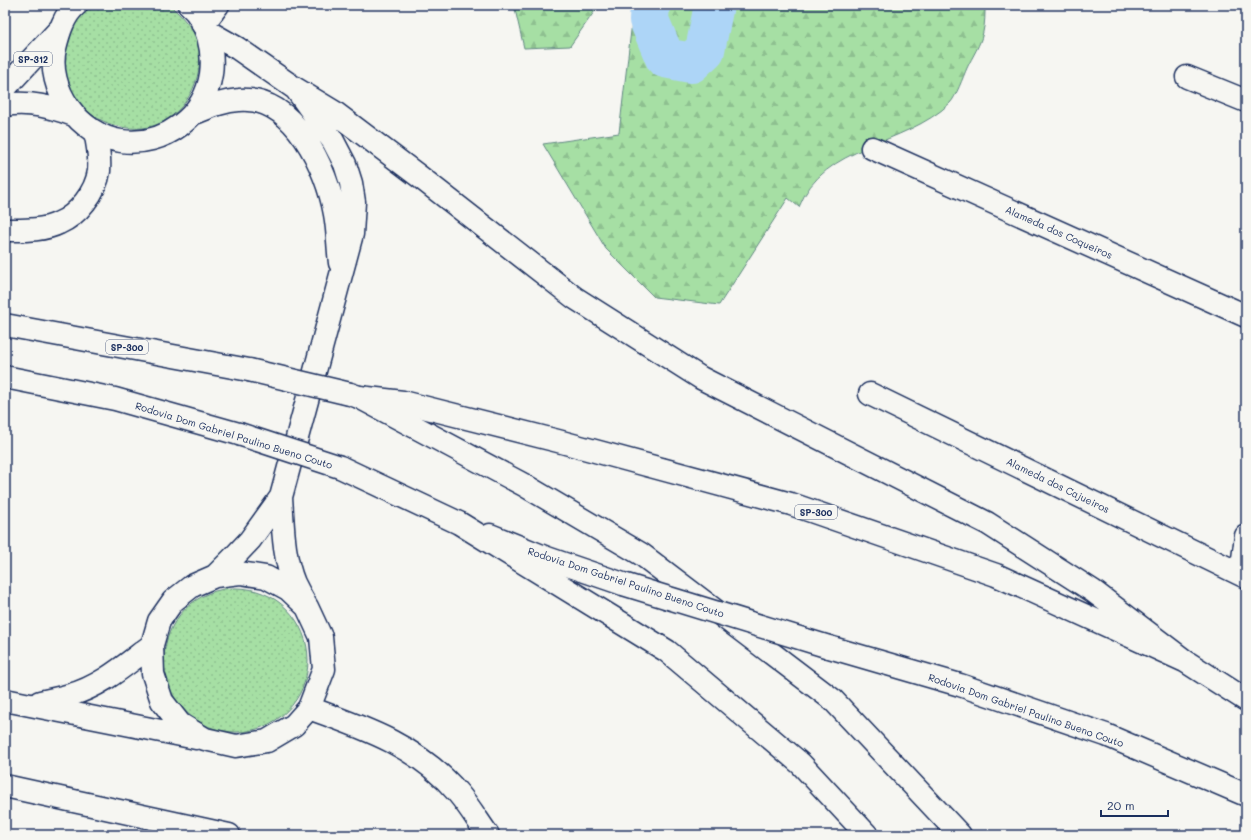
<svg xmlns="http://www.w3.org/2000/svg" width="1251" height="840" font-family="Mali,sans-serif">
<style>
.grass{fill:url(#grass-dots);stroke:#608781}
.forest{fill:url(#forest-firs);stroke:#608781}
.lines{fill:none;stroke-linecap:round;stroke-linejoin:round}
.river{stroke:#add5f7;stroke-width:40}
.minor-casing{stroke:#1b2f5e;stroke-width:25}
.secondary-casing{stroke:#1b2f5e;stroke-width:25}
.primary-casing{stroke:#1b2f5e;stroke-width:25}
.motorway-casing{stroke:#1b2f5e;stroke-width:25}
.minor{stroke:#f6f6f2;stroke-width:22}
.secondary{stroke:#f6f6f2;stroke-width:22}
.primary{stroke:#f6f6f2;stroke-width:22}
.motorway{stroke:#f6f6f2;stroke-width:22}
.primary-bridge-casing{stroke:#1b2f5e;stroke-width:25;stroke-linecap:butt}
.motorway-bridge-casing{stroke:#1b2f5e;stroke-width:25;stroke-linecap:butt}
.primary-bridge{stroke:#f6f6f2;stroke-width:22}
.motorway-bridge{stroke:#f6f6f2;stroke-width:22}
.labels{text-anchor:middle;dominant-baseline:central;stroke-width:3;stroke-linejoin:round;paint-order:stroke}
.shield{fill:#f6f6f2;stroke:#5d6b8a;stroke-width:1}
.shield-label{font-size:9px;font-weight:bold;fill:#1b2f5e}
.street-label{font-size:10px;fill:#1b2f5e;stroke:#f6f6f2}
</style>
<defs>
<pattern id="grass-dots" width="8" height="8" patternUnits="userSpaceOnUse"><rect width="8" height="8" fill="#a6dfa4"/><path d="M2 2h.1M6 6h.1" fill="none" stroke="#8ec090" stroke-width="1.8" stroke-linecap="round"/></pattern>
<pattern id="forest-firs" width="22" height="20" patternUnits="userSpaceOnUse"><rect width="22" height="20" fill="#a6dfa4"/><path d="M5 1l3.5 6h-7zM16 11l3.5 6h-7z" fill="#8ec090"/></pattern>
</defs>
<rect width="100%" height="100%" fill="#f6f6f2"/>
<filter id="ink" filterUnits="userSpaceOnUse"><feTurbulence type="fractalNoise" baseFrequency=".025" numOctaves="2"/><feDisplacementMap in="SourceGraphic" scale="8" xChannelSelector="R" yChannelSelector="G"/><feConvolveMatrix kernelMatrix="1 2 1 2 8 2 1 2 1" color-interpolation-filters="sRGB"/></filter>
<g filter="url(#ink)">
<path class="grass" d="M93,5h77c11,11 24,23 28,39 8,34 -14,75 -49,83 -35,7 -75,-14 -83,-50 -2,-6 -1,-14 -2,-21 -1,-16 14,-44 29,-51z
M164 660a72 72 0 1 1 144 0a72 72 0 1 1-144 0Z"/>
<path class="forest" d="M514,5h85l-29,41 -46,2z
M634,5h351c0,9 0,19 -2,27 -2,12 -11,25 -16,36 -4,9 -11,29 -17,35 -46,44 -127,41 -151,104l-11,-9 -69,107 -65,-8 -48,-48 -63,-105 76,-11z"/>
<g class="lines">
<path class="river" d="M650,5l-1,15 16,38 26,5 14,-13 9,-45"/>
<g class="minor-casing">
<path id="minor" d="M1187,77l59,24
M872,148l374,168
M870,394l376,183
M1241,574l5,-38
M309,708c56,20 109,38 149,85 11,13 20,28 30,42
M5,786l224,49"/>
</g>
<g class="secondary-casing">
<path id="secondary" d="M203,25l15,-20"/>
</g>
<g class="primary-casing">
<path id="primary" d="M76,5c-12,10 -17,27 -21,43 -9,41 24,87 66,93 43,6 84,-25 90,-67 3,-22 -3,-53 -22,-69
M207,31l30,17 59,41 37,52 12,23 6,19 3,19 -2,32 -71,263c2,28 2,60 13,86 4,8 8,16 13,24
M5,88l54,-58
M296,89l38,23 86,65 155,121 126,80 286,145 106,68 92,70
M5,105c24,-4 46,2 69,10
M195,113c15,-6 28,-12 44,-13 55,-5 88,69 96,114 3,16 3,33 5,49
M359,397l44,5 155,39 233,63 205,71 189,86 61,39
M490,535l57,23 76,26
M215,576l25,-3 26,4 22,12 19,18 14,30 3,32 -15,39 -15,17 -27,16 -31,5 -31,-7 -25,-15 -18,-23 -9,-27 -1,-29 7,-24 14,-20 19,-15 23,-10 17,-17 18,-19 31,-43
M829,647l131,38 146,50 140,60
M5,700l191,38
M40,702c10,-2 20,-4 30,-7 32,-9 56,-31 82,-50"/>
</g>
<g class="motorway-casing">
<path id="motorway" d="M5,230c18,0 38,1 54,-7 19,-8 37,-31 40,-52 1,-13 -1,-26 -4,-39
M5,325l244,45
M5,377l110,22 124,35
M350,394l9,3 165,88 117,69 192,146 127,135
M340,467l119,56 208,128 134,113 66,71"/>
</g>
<use href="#minor" class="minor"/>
<use href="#secondary" class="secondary"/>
<use href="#primary" class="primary"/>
<use href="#motorway" class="motorway"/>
<g class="primary-bridge-casing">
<path id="primary-bridge" d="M623,584l206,63"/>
</g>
<g class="motorway-bridge-casing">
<path id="motorway-bridge" d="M249,370l101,24
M239,434l101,33"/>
</g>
<use href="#primary-bridge" class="primary-bridge"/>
<use href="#motorway-bridge" class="motorway-bridge"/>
</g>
</g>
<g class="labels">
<g class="shield">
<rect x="14" y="52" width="38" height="14" rx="3"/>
<rect x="106" y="340" width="42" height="14" rx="3"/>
<rect x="795" y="505" width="42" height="14" rx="3"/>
</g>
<g class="shield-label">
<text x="33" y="59">SP-312</text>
<text x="127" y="347">SP-300</text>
<text x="816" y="512">SP-300</text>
</g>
<g class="street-label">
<text transform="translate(1059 232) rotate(24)">Alameda dos Coqueiros</text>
<text transform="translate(234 435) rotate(17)">Rodovia Dom Gabriel Paulino Bueno Couto</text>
<text transform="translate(1058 485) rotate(26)">Alameda dos Cajueiros</text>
<text transform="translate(626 582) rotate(18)">Rodovia Dom Gabriel Paulino Bueno Couto</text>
<text transform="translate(1026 710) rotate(19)">Rodovia Dom Gabriel Paulino Bueno Couto</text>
</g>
</g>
<rect width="1251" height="840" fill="none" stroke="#f6f6f2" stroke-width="20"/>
<rect x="10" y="10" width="1231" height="820" fill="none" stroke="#1b2f5e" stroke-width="1.5" filter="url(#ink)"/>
<path d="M1101 810v6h67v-6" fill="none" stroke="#1b2f5e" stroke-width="2"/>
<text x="1107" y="810" font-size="12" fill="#1b2f5e" stroke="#f6f6f2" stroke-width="3" paint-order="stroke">20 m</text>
</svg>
